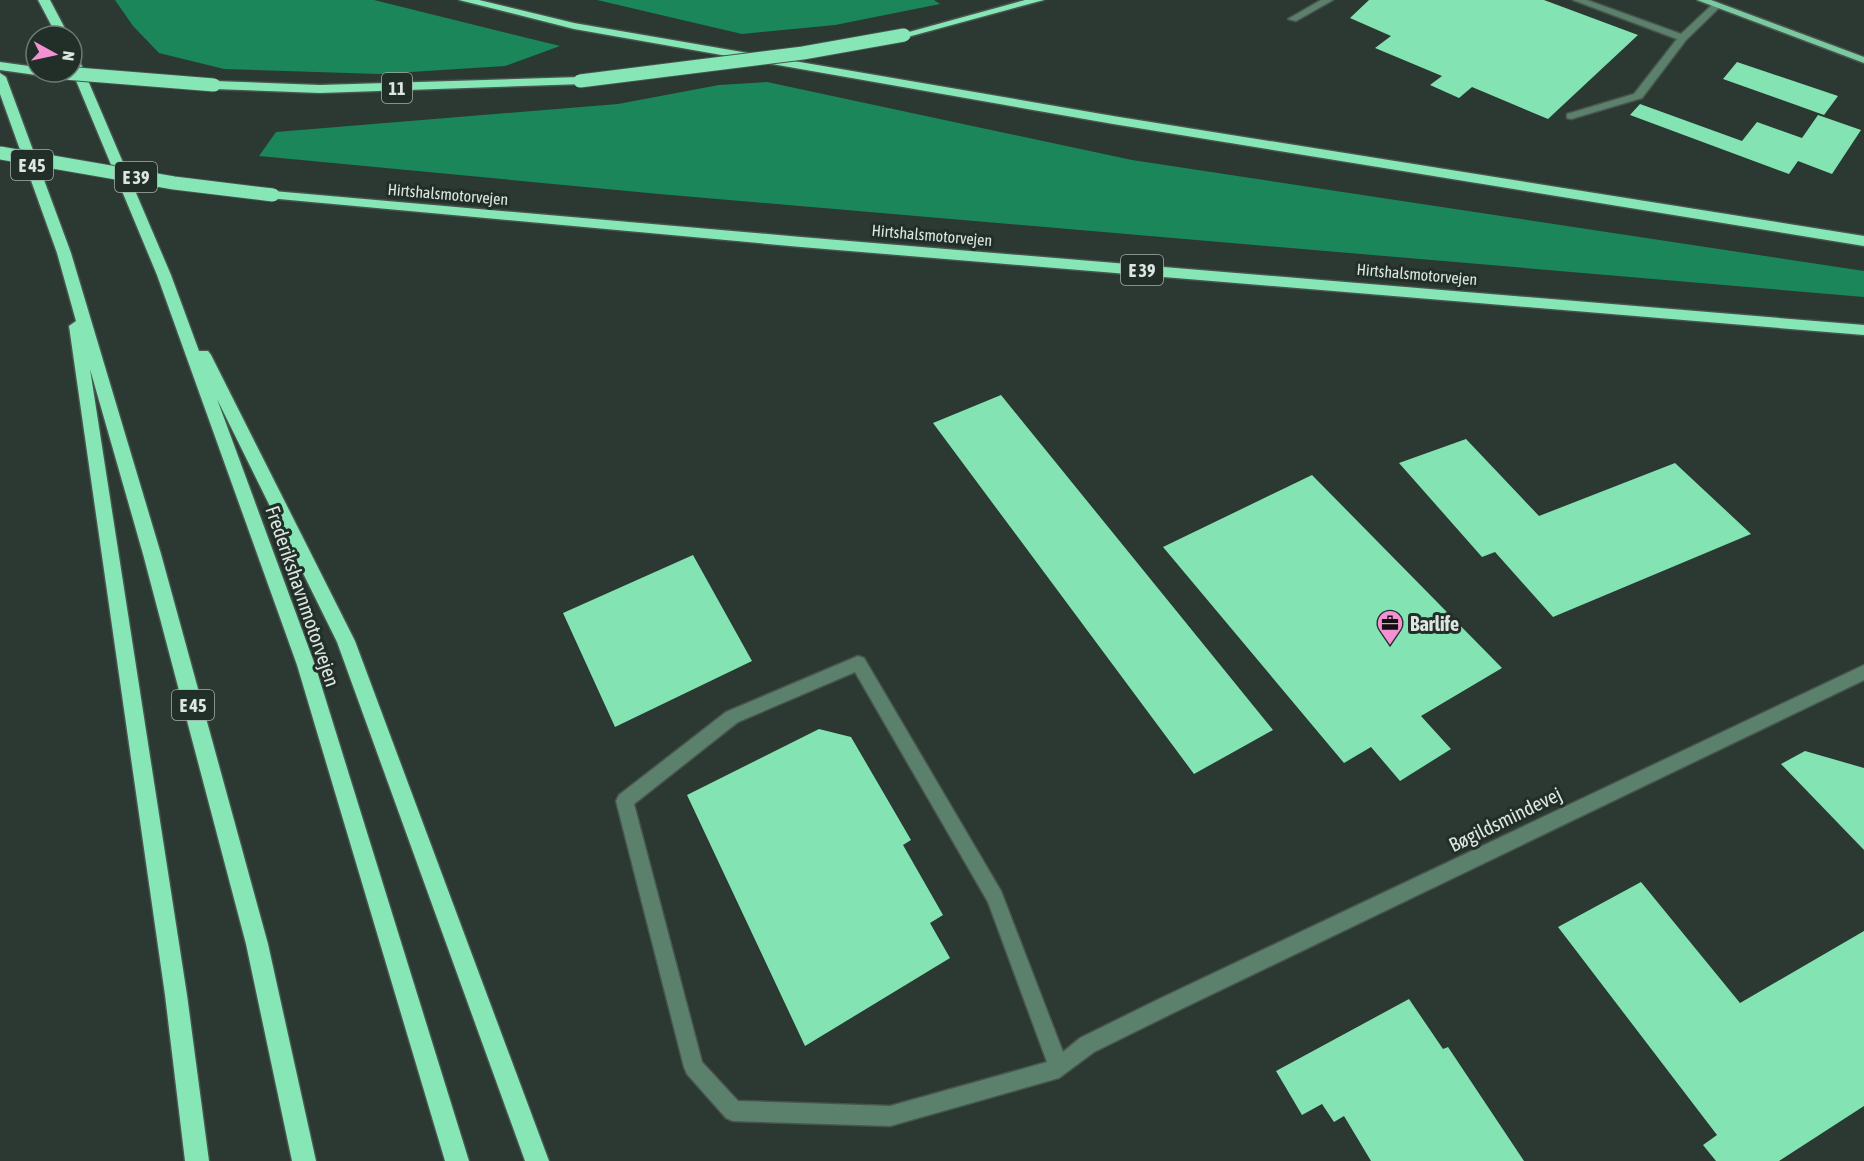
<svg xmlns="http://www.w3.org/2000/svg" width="1864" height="1161" font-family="'Asap Condensed',sans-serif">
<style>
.forest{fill:#1b865a}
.building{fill:#83e3b2}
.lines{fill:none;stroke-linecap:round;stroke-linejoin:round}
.minor-casing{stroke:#47554e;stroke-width:3}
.major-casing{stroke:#47554e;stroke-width:3}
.highway-casing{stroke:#47554e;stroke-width:3}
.minor{fill:#5b806c;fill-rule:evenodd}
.major{fill:#7ac9a0;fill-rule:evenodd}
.highway{fill:#86e6b5;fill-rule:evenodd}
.highway-bridge-casing{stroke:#47554e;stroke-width:15;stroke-linecap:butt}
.highway-bridge{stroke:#86e6b5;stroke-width:13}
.labels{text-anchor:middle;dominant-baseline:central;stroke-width:6;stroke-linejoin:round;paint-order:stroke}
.far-street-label{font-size:16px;fill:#dde6e1;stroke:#222f28}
.shield{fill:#222f28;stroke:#a5afaa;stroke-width:1.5}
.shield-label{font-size:18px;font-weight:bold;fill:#dde6e1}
.street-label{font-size:20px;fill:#dde6e1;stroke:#222f28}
.poi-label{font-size:20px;font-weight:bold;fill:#dde6e1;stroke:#222f28;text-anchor:start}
</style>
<rect width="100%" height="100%" fill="#2b3932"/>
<path class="forest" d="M115,0h259l186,46 -55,20 -126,8 -155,-5 -65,-16 -26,-27z
M597,0h337l6,4 -105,21 -93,9z
M767,82l365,78 732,111v26l-1205,-103 -400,-38 17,-24 342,-28 101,-19z"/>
<path class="building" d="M1369,0h175l94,35 -90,84 -76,-32 -13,11 -29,-13 12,-9 -67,-28 16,-12 -41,-18z
M1737,62l101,34 -14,19 -101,-36z
M1640,104l102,37 15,-19 45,16 16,-23 43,15 -29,44 -34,-13 -9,13 -159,-59z
M1001,395l272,335 -79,44 -261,-351z
M1466,439l73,77 136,-53 76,71 -198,83 -58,-65 -13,5 -83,-94z
M1312,475l190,193 -81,48 30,33 -51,32 -29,-34 -27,16 -181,-216z
M693,555l59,106 -137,66 -52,-114z
M819,729l32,8 60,103 -8,5 40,70 -13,8 20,35 -145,88 -118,-251z
M1805,751l59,17v82l-83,-86z
M1641,882l99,121 124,-72v175l-85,55h-63l-13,-16 14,-10 -159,-208z
M1409,999l34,50 5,-2 76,114h-153l-27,-45 -10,6 -12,-18 -20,11 -26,-44z"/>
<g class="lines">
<g class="minor-casing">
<path id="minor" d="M1321,0h12l-37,21 -8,-2z
M1573,0h14l94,34 33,-31 8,2 -36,35 -44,58 -71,21 -4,-1v-4l67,-20 43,-55z
M858,656l6,2 137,233 62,161 17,-14 79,-39 705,-334v15l-691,333 -79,39 -35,26 -169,48 -157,-5 -7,-3 -39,-44 -3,-7 -68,-266 3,-6 107,-83zM855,672l133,230 59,160 -157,44 -152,-5 -36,-39 -68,-258 104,-82z"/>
</g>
<g class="major-casing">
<path id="major" d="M1697,0h14l153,57v6z"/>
</g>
<g class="highway-casing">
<path id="highway" d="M38,0h12l19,36h-12z
M459,0h20l95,23 539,93 751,120v10l-751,-122 -539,-95z
M1025,0h19l-140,38 -6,-3z
M72,53l6,4 93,218 28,76h9l3,4 144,286 194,520h-24l-188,-519 -120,-243 98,266 154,496h-24l-148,-496 -140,-390 -85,-204z
M0,62l36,5v5h5l-5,3 -36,-5z
M0,73l6,4 65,176 90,301 107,390 48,217h-24l-46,-217 -103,-390 -53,-185 97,626 22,166h-24l-20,-166 -96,-669 7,-5 -19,-68 -57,-159z
M580,77l4,1v6l-264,9 -106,-4 -6,-4 6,-4 106,4z
M273,191l528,46 1063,88v10l-1063,-88 -533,-49v-6z"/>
</g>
<use href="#minor" class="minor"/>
<use href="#major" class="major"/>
<use href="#highway" class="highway"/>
<g class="highway-bridge-casing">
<path id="highway-bridge" d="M52,72l162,13
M580,81l223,-28 101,-18
M0,153l174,30 99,12"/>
</g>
<use href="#highway-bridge" class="highway-bridge"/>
</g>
<defs>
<g id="office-pin" transform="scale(1.35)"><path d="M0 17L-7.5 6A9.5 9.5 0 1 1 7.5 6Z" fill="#f491d4" stroke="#222f28"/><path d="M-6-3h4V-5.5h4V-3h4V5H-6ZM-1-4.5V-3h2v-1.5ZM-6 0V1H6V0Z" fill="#111"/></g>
</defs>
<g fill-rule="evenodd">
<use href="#office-pin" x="1390" y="623"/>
</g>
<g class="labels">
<g class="far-street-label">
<text transform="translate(448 194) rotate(5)">Hirtshalsmotorvejen</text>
<text transform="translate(932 235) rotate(5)">Hirtshalsmotorvejen</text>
<text transform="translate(1417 274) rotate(5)">Hirtshalsmotorvejen</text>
</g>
<g class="shield">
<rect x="382" y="73" width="30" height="30" rx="4.5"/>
<rect x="11" y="150" width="42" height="30" rx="4.5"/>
<rect x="115" y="162" width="42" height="30" rx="4.5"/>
<rect x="1121" y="255" width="42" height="30" rx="4.5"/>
<rect x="172" y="690" width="42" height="30" rx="4.5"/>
</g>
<g class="shield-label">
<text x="397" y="88">11</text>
<text x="32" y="165">E 45</text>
<text x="136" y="177">E 39</text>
<text x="1142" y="270">E 39</text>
<text x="193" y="705">E 45</text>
</g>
<g class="street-label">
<text transform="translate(303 596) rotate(71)">Frederikshavnmotorvejen</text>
<text transform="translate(1505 819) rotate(-26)">Bøgildsmindevej</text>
</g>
<g class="poi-label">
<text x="1410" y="623">Barlife</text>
</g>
</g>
<g transform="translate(54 54) rotate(98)"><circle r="28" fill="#222f28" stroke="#6d7872" stroke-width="1.5"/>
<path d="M0-4.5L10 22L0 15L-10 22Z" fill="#f491d4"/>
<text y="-9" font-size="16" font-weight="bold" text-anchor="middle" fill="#dde6e1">N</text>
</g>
</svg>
